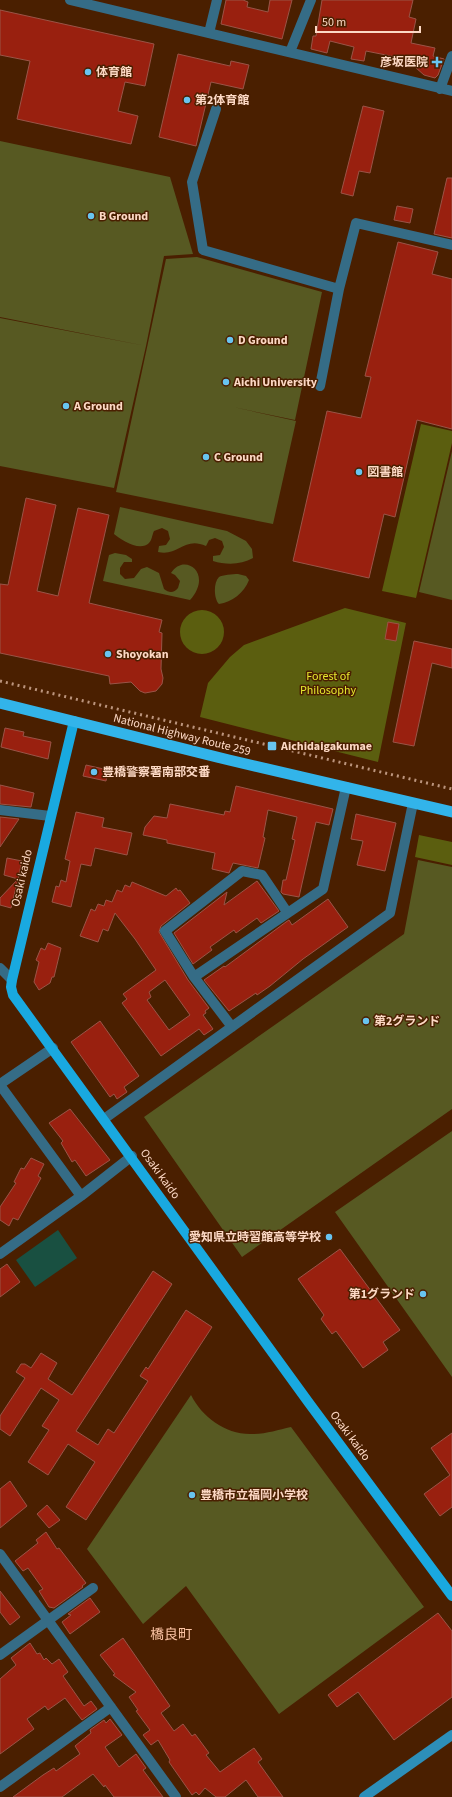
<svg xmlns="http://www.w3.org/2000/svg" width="452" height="1797" font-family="'Source Sans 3','Noto Sans JP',sans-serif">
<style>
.green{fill:#575922}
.forest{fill:#5b5e0f}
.water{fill:#195041}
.building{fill:#99200f;stroke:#9a5447;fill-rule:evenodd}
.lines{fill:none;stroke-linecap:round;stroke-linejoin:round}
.pedestrian{stroke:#356c86;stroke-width:10}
.minor{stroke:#356c86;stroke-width:10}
.secondary{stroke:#2d8fb9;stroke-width:10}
.primary{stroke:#19a9e0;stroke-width:10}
.trunk{stroke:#32b4ea;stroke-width:11}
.rail{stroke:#bc957d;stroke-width:3;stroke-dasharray:2 4;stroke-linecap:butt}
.poi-dot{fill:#68c4f0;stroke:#4a1f00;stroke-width:1.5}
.labels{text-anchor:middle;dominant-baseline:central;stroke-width:3;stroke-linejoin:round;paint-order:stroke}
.poi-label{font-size:12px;font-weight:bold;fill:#fdd9c5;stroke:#4a1f00;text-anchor:start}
.park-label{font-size:12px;fill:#e5ea2e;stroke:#4a1f00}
.street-label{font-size:12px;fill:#fdd9c5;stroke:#4a1f00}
.quarter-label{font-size:14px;fill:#fbc3a3;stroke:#4a1f00}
</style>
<rect width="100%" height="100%" fill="#4a1f00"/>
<path class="green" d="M0,141l170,36 23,77 -29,2 -18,90 -146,-29z
M197,257l125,35 -27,128 -62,-13 63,14 -23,103 -157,-32 50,-233z
M0,318l146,28 -32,142 -114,-22z
M452,451v149l-33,-8z
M120,507l107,24 19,10 6,8 1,9c-12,7 -27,7 -40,3v-5l7,-1 4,-8 -2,-6 -7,-3 -6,2 -3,6c-22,-10 -28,11 -48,6l1,-6 7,-1 4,-6 -2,-8 -6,-3 -8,3c-2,4 -2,9 -5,12 -9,9 -28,-3 -35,-9z
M115,553l11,2 6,4v3h-8l-4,6v6l5,5 9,-1 7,-9 6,-2 12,6 5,16c5,4 10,4 14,-1l2,-7 -5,-6 -4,-2c13,-21 43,0 19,27l-87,-19 6,-26z
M238,574l8,2 3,4c-5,13 -17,22 -30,24 -5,-5 -6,-21 0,-27 3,-2 14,-3 19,-3z
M418,860l34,7v242l-210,148 -98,-140 260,-183z
M452,1131v246l-117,-165z
M191,1395c11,22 35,40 61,39 14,0 26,-4 39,-7l133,180 -145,107 -93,-128 -43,38 -56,-75z"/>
<path class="forest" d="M421,424l31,7v12l-36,155 -34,-7z
M345,608l61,15 -28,139 -178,-45 8,-34 22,-26 14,-12z
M180 632a22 22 0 1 1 44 0a22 22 0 1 1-44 0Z
M419,835l33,7v23l-37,-8z"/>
<path class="water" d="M58,1230l19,28 -42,29 -19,-27z"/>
<path class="building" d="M226,0h17l5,2 -1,5 21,5 2,-12h22l-10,39 -61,-15z
M322,0h91l-4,17 7,2 -5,24 24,5 -2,8 11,3 -6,16 -3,3 -11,-3 -18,-16 -40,-8 -2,10 -13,-2 3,-12 -24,-6 -3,12 -16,-4 2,-13h3z
M0,10l154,34 -9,42 -20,-4 -7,29 20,5 -7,28 -114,-25 13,-58 -30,-6z
M178,54l52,12 1,-5 18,4 -6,24 -32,-7 -15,64 -37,-9z
M363,106l21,5 -14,62 -11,-2 -6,25 -12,-3z
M447,178h5v60l-18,-4z
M397,206l16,3 -3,14 -16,-3z
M398,242l40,10 -6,22 20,5v150l-35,-9 -22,97 -11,-3 -15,64 -76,-17 34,-150 34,7 10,-41 -6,-1z
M26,498l30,7 -19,86 21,5 20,-88 31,7 -20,88 73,17 -3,12 3,1 -1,36 2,9 -1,6 -6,7 -11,2 -5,-2 -9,-9 -21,2 -1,-8 -109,-23v-69l8,1z
M388,622l11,2 -3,17 -11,-2z
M414,641l38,8v19l-20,-5 -18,83 -21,-4z
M5,728l19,4 -1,4 28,6 -3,17 -47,-12z
M86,765l22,5 -2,11 -23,-5z
M0,785l34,8 -3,14 -31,-3z
M236,786l97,23 -4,16 -13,-3 -17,75 -16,-3 -2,-2 2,-12h3l9,-40 -3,-1 5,-22 -29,-7 -5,27 2,1 -7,30 -25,-5 -4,10 -17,-4 3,-16 -48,-10v-3l-24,-5 2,-8 9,-11 13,2 3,-14 54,11 1,-4 5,1z
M76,812l28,6 -2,9 30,6 -5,22 -32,-7 -4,18 -10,-2 -10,43 -19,-5 4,-16 3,1 2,-7 5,2 4,-21 -5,-2z
M356,814l40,9 -11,48 -28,-6 6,-24 -12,-2z
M0,817l19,2 -19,28z
M7,858l15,3 -4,18 -7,29 -11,-3v-7l18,-19 -14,-4z
M257,881l22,30 -18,12 -4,-5 -21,15 -2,-3 -24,17 2,3 -19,14 -19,-31 53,-41 -3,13z
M132,882l34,14 10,-8 2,3 2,-1 10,13 -29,23 -2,6 29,48 21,28 -4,3 1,2 -3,2 10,14 -9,6 -5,-6 -38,27 -39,-53 5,-4 -4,-5 33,-24 -21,-31 -20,-26 -7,18 -5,-2 -5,13 -18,-6 11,-27 4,2 3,-7 6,2 2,-6 6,2 5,-12 5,2 3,-7 5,2zM165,980l25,35 -21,15 -22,-30 4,-3 -2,-5z
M328,899l20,28 -45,32 -33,27 -13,9 -1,-2 -27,18 -25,-31 20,-14 1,1 61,-45 3,-2 3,5z
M48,943l13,5 -7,29h-2l-2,6 -11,7 -5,-8 5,-20 -3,-2 5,-12 4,2z
M100,1021l39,55 -15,11 3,5 -10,7 -3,-5 -4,3 -39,-55z
M70,1109l40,51 -24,16 -11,-16 -3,2 -11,-19 2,-2 -14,-18z
M31,1158l13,6 -6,12 3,2 -23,42 -5,-2 -4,8 -9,-6v-13l16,-24 -2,-1 7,-14 3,1z
M340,1249l60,81 -17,12 5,8 -25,18 -27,-37 -4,3 -11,-15 3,-4 -26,-36z
M7,1264l13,18 -20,15v-28z
M153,1271l19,13 -96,147 22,14 10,-16 6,4 34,-52 -8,-5 6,-9 2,2 38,-59 26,17 -126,193 -20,-13 29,-45 -27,-18 -20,31 -20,-13 21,-32 -7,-4 17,-26 -18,-12 -31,48 -10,-7v-13l25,-38 -9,-6 5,-8h4l6,4 10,-15 16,10 -9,16 24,16z
M452,1433v74l-12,9 -16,-22 26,-19 -19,-27z
M10,1481l17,25 -27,22v-39z
M47,1505l13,15 -11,8 -12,-14z
M46,1532l11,17 2,-1 27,35 -4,3 1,1 -29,21 -5,-1 -10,-16 4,-2 -15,-21 -5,3 -8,-10 23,-18 -2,-3z
M0,1591l20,26 -10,8 -10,-13z
M90,1598l10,14 -30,22 -8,-12 9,-7 -3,-1z
M438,1613l14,18v66l-58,43 -36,-48 -21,15 -9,-12z
M123,1638l47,68 -9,7 13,18 9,-7 9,12 3,-2 14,19 -3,2 14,17 34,-24 8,11 -4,3 25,35h-25l-12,-17 -21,17h-9l-11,-9 -6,7 -3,-3 -4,3 -23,-33 1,-2 -12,-20 -7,5 -8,-10 7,-5 -14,-19 2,-1 -9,-13 7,-5 -23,-17 2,-1 -15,-19z
M30,1643l7,11 3,-1 4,7 2,-2 6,6 7,-5 9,13 -5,4 21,30 7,-5 6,8 -15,11 -17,-22 -17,12 -3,-4 -18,13 7,10 -34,25v-75l16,-14 -5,-7z
M110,1719l12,16 -17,12 14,20 17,-13 10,14 -3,2 20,27h-49l-9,-12 -1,2 -11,-13 -31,23h-49l30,-22 11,-7 2,3 24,-17 -5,-8 16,-13 -1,-3 14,-10 2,3z"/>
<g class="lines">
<path class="pedestrian" d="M216,109l-24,73 11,68 136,39 -19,97
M339,289l17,-66 96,22"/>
<path class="minor" d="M70,0l382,91
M209,33l8,-33
M290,52l21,-52
M440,89l12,-33
M0,810l50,6
M0,968l12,12
M194,977l129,-88 23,-102
M232,1027l-38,-50 -29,-46 77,-60 20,4 25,37
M0,1084l53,-36
M0,1085l81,111
M104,1119l286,-206 23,-110
M0,1254l81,-58 51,-40
M0,1554l176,243
M0,1655l93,-67
M0,1787l111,-80"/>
<path class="secondary" d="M364,1797l88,-62"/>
<path class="primary" d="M74,721l-62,259 -1,7 2,8 296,408 143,193"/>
<path class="trunk" d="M0,703l229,57 223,52"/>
<path class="rail" d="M0,681l452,108"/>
</g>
<g class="poi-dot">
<path d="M435 56h4v4h4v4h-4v4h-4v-4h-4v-4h4z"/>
<circle cx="88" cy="72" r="4"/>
<circle cx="187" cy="100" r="4"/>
<circle cx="91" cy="216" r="4"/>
<circle cx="230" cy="340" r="4"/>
<circle cx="226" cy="382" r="4"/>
<circle cx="66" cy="406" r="4"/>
<circle cx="206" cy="457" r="4"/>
<circle cx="359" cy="472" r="4"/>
<circle cx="108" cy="654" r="4"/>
<rect x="267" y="741" width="10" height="10" rx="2"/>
<circle cx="94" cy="772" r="4"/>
<circle cx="366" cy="1021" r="4"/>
<circle cx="329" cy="1237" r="4"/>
<circle cx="423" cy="1294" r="4"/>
<circle cx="192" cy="1495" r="4"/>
</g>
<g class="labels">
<g class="poi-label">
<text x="428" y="62" text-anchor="end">彦坂医院</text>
<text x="96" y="72">体育館</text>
<text x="195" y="100">第2体育館</text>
<text x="99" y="216">B Ground</text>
<text x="238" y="340">D Ground</text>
<text x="234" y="382">Aichi University</text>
<text x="74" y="406">A Ground</text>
<text x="214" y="457">C Ground</text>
<text x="367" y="472">図書館</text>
<text x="116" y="654">Shoyokan</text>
<text x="281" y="746">Aichidaigakumae</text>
<text x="102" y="772">豊橋警察署南部交番</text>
<text x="374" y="1021">第2グランド</text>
<text x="321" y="1237" text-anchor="end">愛知県立時習館高等学校</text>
<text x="415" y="1294" text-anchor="end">第1グランド</text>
<text x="200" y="1495">豊橋市立福岡小学校</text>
</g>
<g class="park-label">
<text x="328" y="676">Forest of<tspan x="328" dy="14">Philosophy</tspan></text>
</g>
<g class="street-label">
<text transform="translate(182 735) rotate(14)">National Highway Route 259</text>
<text transform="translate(22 878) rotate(-77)">Osaki kaido</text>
<text transform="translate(160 1174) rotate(54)">Osaki kaido</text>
<text transform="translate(350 1436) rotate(53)">Osaki kaido</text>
</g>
<g class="quarter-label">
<text x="171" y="1635">橋良町</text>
</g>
</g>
<path d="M316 26v6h104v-6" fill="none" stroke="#fdd9c5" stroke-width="2"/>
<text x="322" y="26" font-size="12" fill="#fdd9c5" stroke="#4a1f00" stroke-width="3" paint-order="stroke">50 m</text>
</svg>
